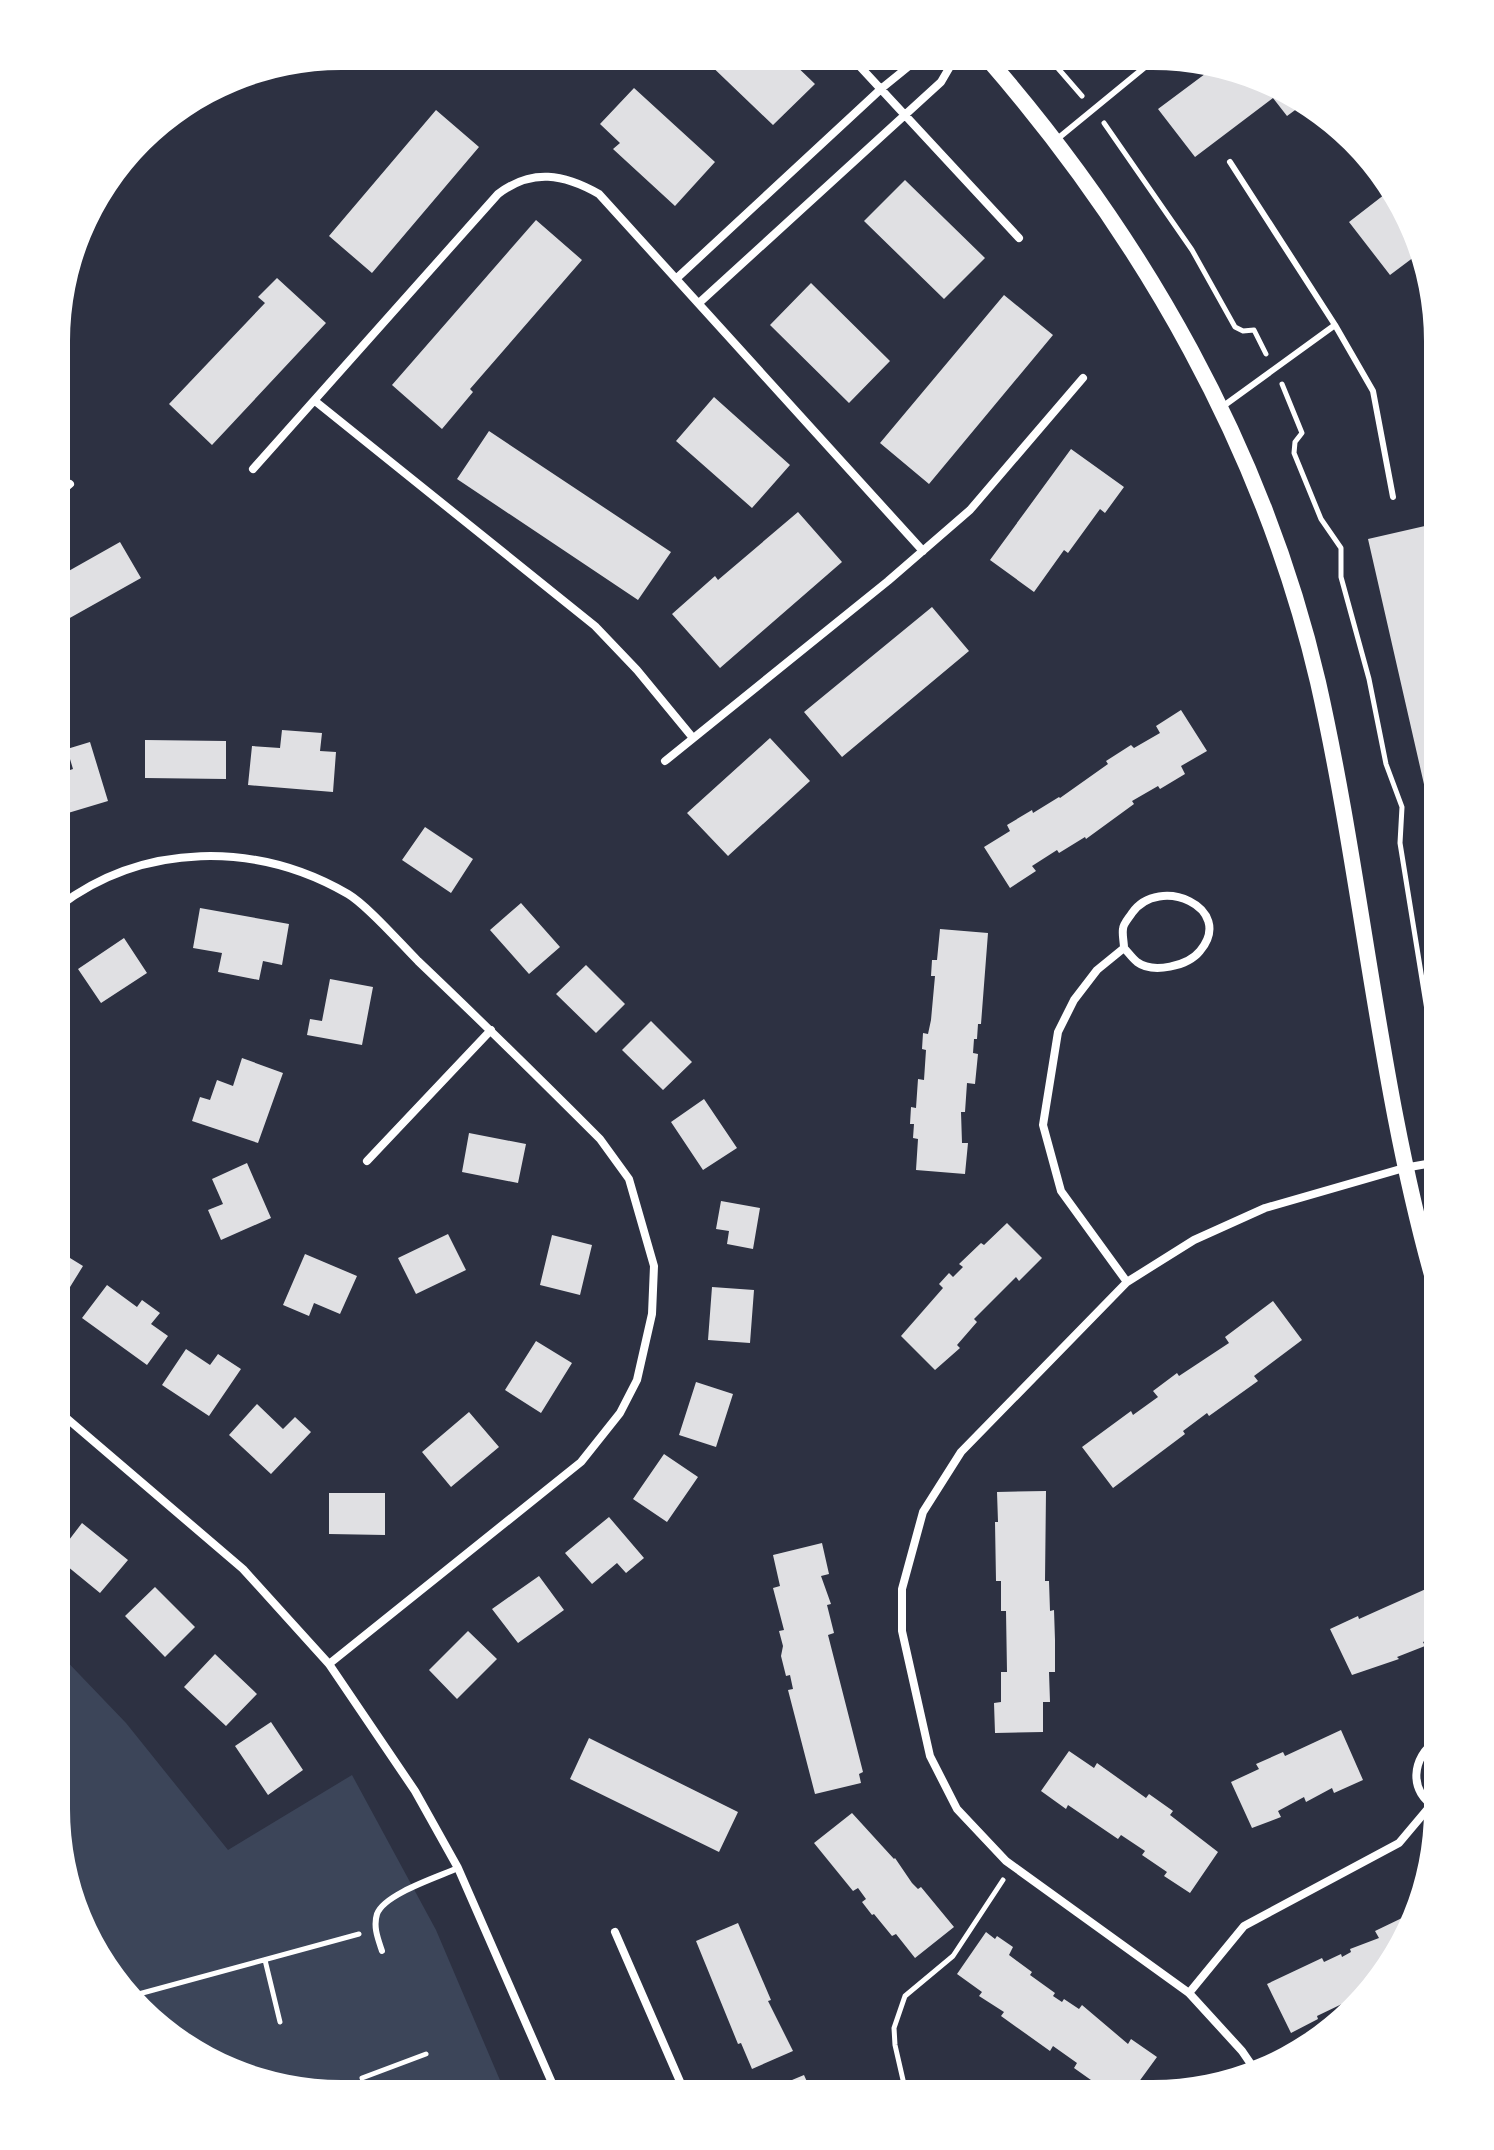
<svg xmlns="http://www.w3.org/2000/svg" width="1494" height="2150" font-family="Signika,sans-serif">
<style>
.green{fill:#3c4559}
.building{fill:#e0e0e3}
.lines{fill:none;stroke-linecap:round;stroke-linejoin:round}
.path{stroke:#fff;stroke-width:5}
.service{stroke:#fff;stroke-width:6}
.minor{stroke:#fff;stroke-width:8}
.secondary{stroke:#fff;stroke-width:16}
</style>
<rect width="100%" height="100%" fill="#2d3142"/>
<path class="green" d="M56,1650l70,73 102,127 124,-75 84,155 69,162h-201l-136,-57 -83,-100 -29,-126z"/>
<path class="building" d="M702,57h85l28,27 -42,41z
M1213,68l89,37 -15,11 -14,-18 -78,59 -37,-48z
M634,88l81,74 -40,44 -62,-57 7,-6 -20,-19z
M436,110l43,37 -107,126 -43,-37z
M905,180l80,78 -41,41 -80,-78z
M1389,191l20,24 9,39 -28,21 -41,-53z
M536,220l46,40 -112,129 3,3 -31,37 -50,-44z
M277,278l49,45 -114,122 -43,-41 96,-101 -7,-6z
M811,283l79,78 -41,42 -79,-78z
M1004,295l49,40 -124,149 -49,-41z
M714,397l76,68 -38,43 -76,-67z
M489,431l182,121 -33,48 -181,-121z
M1071,449l53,38 -19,26 -5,-4 -32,44 -4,-3 -30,42 -44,-32z
M798,512l44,50 -122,106 -48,-54 43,-38 3,4z
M1438,523v267l-12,3 -58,-254z
M120,542l21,36 -73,41 -10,-18v-24z
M932,607l37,44 -127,106 -38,-45z
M1181,710l26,41 -26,15 4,8 -25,15 -2,-3 -26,15 2,3 -48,35 -1,-2 -26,16 -2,-3 -25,16 4,5 -26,17 -26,-41 26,-16 -3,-6 25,-15 1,3 26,-16 1,1 48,-34 -2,-3 25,-16 3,3 26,-15 -4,-7z
M282,730l40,3 -2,18 16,1 -3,40 -85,-7 4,-39 28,2z
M770,738l40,43 -82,75 -41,-43z
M145,740l81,1v38l-81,-1z
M90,742l18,59 -50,15v-42l15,-5 -6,-20z
M425,827l48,32 -22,34 -49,-33z
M521,903l39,44 -31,27 -39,-44z
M200,908l89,16 -7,41 -19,-4 -4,19 -41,-8 4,-19 -29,-5z
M940,929l48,4 -7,91h-3l-1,15h-3l-1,14 5,1 -3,30 -8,-1 -2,29h-4l1,31h6l-3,31 -49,-4 2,-31 -5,-1 1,-14h-4l1,-17 5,1 2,-29 6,1 2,-30 -4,-1 1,-16 5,1 3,-14 4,-44h-4l1,-16h5z
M124,938l23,35 -46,30 -23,-34z
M586,965l39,39 -29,29 -40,-39z
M330,979l43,8 -11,58 -55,-10 3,-16 12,2z
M651,1021l41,41 -29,28 -41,-40z
M242,1058l41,15 -25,70 -66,-22 8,-24 10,3 7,-20 16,6z
M704,1099l33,49 -34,22 -32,-48z
M469,1133l57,11 -8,39 -56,-11z
M247,1163l24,55 -50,22 -13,-30 15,-6 -11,-25z
M721,1201l39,7 -7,41 -26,-5 2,-13 -13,-2z
M1007,1223l35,35 -23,23 -3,-4 -42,42 3,3 -20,23 3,3 -25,22 -34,-34 42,-48 -4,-4 10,-11 4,4 10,-10 -4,-3 22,-21 3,2z
M448,1234l18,36 -50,24 -18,-36z
M552,1235l40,10 -12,50 -40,-10z
M57,1250l26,16 -21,34 -5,-3z
M305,1254l52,22 -17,38 -26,-11 -5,13 -26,-11z
M107,1285l30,22 5,-7 18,13 -9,11 17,12 -21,29 -65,-47z
M712,1287l42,3 -4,53 -42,-3z
M1273,1301l29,39 -48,36 4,5 -49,35 -2,-3 -24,18 2,3 -72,54 -31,-41 49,-36 2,4 25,-18 -5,-6 24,-18 2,3 50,-33 -4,-6z
M536,1341l36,22 -31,50 -36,-23z
M186,1349l24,16 8,-11 23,15 -32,47 -47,-31z
M696,1382l37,12 -17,53 -37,-12z
M257,1404l26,25 12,-12 16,15 -40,42 -42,-39z
M469,1412l30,35 -48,40 -29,-35z
M664,1454l34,23 -31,45 -34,-23z
M1046,1491l-1,90h4l1,30 4,-1 1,30v32h-6l1,30h-7v30l-48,1 -1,-30 7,-1v-30h6l-1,-61h-5v-30h-5l-1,-59h3l-1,-30z
M329,1493h56v42l-56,-1z
M609,1517l35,41 -18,15 -9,-10 -25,21 -27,-31z
M82,1523l46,37 -28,33 -44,-36z
M822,1543l7,31 -8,2 10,28 -4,1 7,28 -6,2 35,137 -4,2 2,9 -46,11 -27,-104 5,-1 -3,-14 -4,1 -5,-20 2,-10 -4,-15 5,-1 -11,-42 7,-2 -7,-31z
M539,1576l25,34 -46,33 -26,-34z
M1437,1584v62l-4,-8 -10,4 2,4 -28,11 2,2 -47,16 -22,-46 28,-13 1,3z
M155,1587l40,40 -30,30 -40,-41z
M468,1631l29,28 -40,40 -28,-29z
M215,1654l42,40 -31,32 -42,-39z
M271,1722l32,48 -35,25 -33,-49z
M1341,1730l22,50 -29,13 -2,-5 -26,14 -2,-5 -26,14 3,6 -29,11 -21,-46 28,-13 -3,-5 27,-12 2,4z
M589,1738l149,74 -19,40 -149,-73z
M1069,1751l25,17 3,-5 49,35 3,-4 24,17 -3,4 48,37 -28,41 -26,-17 3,-4 -25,-17 3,-4 -24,-16 -3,4 -50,-34 -2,4 -25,-18z
M852,1813l42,46 1,-1 17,25 6,6 3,-2 33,40 -39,31 -19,-24 -4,2 -18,-22 -2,1 -10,-13 4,-3 -8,-11 -5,3 -39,-48z
M1402,1918l3,5 -15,45 -45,39 -1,-4 -27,13 1,3 -27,14 -24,-49 55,-26 2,4 17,-8 1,3 9,-5 -1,-3 29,-11 -4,-7z
M738,1923l33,77 -3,1 25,50 -41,18 -11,-26 -3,1 -42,-103z
M986,1932l9,7 2,-3 16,11 -4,8 23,17 -2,3 25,18 -2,3 9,6 2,-3 15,10 3,-4 46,39 3,-5 26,18 -27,37h-12l-17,-12 -3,3 -24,-17 3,-5 -24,-17 -3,5 -49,-35 3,-4 -25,-16 3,-4 -25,-18z
M804,2075l8,18h-51z"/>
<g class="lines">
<path class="path" d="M1049,58l33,38
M1104,123l88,127 43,77 8,4 11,-1 12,24
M1282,384l20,49 -7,9 -1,11 27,66 20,29v29l28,102 17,85 16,43 -2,36 38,235
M265,1960l15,62
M135,1995l224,-61
M367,2092l-5,-14 64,-24
M906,2093l-11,-48 -1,-17 11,-32 48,-40 50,-76"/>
<path class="service" d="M1056,140l100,-82
M1230,162l105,163 38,66 20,106
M1222,407l113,-82
M382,1951c-4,-12 -9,-24 -5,-37 7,-20 61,-37 81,-46"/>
<path class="minor" d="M852,58l167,180
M677,278l205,-190 37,-30
M699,303l242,-221 14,-24
M315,401l280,225 42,44 56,68
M253,469l245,-275c34,-26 66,-20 101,0l324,357
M58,494l12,-10
M665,761l223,-180 82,-71 113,-132
M58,907c85,-65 199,-66 290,-13 20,12 52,49 70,67 61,58 122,118 182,178l29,40 25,87 -2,48 -15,66 -17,33 -39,49 -252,202
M1124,948c4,4 8,10 13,14 16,12 51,4 63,-11 36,-43 -41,-77 -68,-38 -3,5 -9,11 -9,16 -1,6 1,13 1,19l-27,22 -23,30 -16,32 -15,93 18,66 66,91
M367,1161l124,-131
M57,1410l186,159 86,95 86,127 43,77 98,224
M1437,1808c-29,-15 -26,-51 0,-68
M615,1932l70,161
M1189,1993l55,-67 155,-83 32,-38
M1255,2070l-13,-19 -53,-58 -183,-132 -49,-52 -27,-53 -28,-125v-42l21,-77 38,-60 166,-170 67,-42 71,-32 139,-40 34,-6"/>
<path class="secondary" d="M987,58c156,179 277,392 331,624 46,204 61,413 120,614"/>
</g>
<path d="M0 0H1494V2150H0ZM341 70H1153A271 271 0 0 1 1424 341V1809A271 271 0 0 1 1153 2080H341A271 271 0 0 1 70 1809V341A271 271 0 0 1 341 70Z" fill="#fff" fill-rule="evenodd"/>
</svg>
